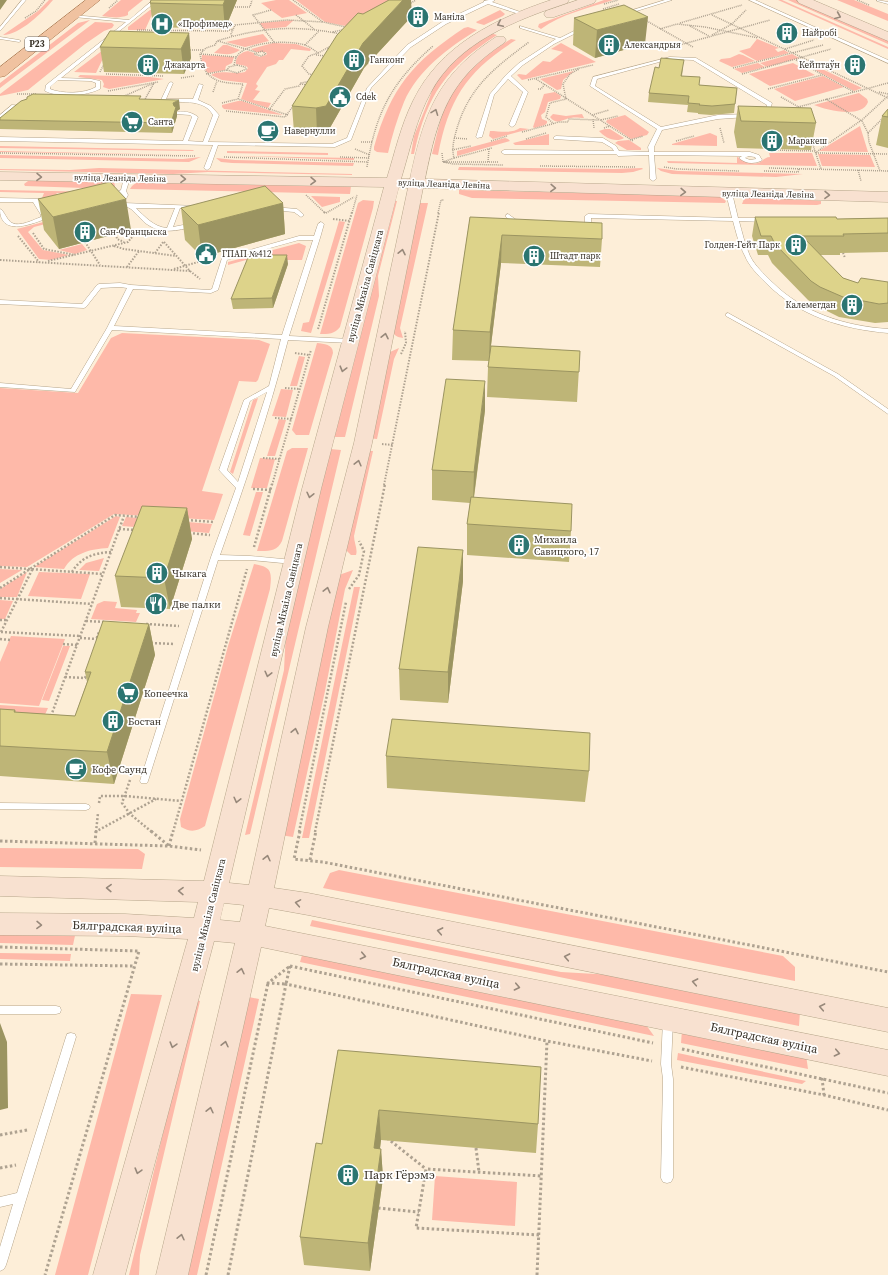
<svg xmlns="http://www.w3.org/2000/svg" width="888" height="1275" font-family="'Source Serif 4',serif">
<style>
.green{fill:#feb9a9}
.lines{fill:none;stroke-linecap:round;stroke-linejoin:round}
.lane-casing{stroke:#b6a58a;stroke-width:1}
.secondary-casing{stroke:#b6a58a;stroke-width:1}
.primary-casing{stroke:#a8754c;stroke-width:1}
.path-far3{stroke:#aea291;stroke-width:1.5;stroke-dasharray:1 1;stroke-linecap:butt}
.path-far2{stroke:#aea291;stroke-width:2;stroke-dasharray:1.5 1.5;stroke-linecap:butt}
.path-far1{stroke:#aea291;stroke-width:2.5;stroke-dasharray:2 2;stroke-linecap:butt}
.path{stroke:#aea291;stroke-width:3;stroke-dasharray:2.5 2.5;stroke-linecap:butt}
.lane{fill:#fff;fill-rule:evenodd}
.secondary{fill:#f8e1d0;fill-rule:evenodd}
.primary{fill:#f0c2a0;fill-rule:evenodd}
.wall{fill:#beb577}
.shaded-wall{fill:#9b9461}
.building{fill:#ddd38a;stroke:#9b9461}
.oneway{stroke:#97887a}
.labels{text-anchor:middle;dominant-baseline:central;stroke-width:3.5;stroke-linejoin:round;paint-order:stroke}
.far-poi-label{font-size:9px;fill:#362f25;stroke:#fff;text-anchor:start}
.shield{fill:#fff;stroke:#726d66;stroke-width:1}
.shield-label{font-size:9px;font-weight:bold;fill:#362f25}
.far-street-label{font-size:9px;fill:#362f25;stroke:#fff}
.street-label{font-size:10px;fill:#362f25;stroke:#fff}
.poi-label{font-size:10px;fill:#362f25;stroke:#fff;text-anchor:start}
.near-street-label{font-size:12px;fill:#362f25;stroke:#fff}
.near-poi-label{font-size:12px;fill:#362f25;stroke:#fff;text-anchor:start}
</style>
<rect width="100%" height="100%" fill="#fdeed8"/>
<path class="green" d="M49,0h4c-10,12 -33,35 -50,35l35,-24z
M121,0h22l-15,12v3c-9,4 -17,2 -26,1z
M276,0h13l18,13 -25,5 -21,-15z
M296,0h106l-56,26 -21,-4z
M604,0h9c-24,8 -52,14 -72,29l-3,-2 1,-3z
M778,0h4l106,47v2z
M788,0h9l91,40v4z
M837,0h17l34,14v7z
M150,10h4l-9,20h-17v-3z
M500,10l5,4 -2,2 -19,9 -7,-2 -1,-1z
M90,20l-90,68v-5l78,-60z
M294,20l-8,7 -22,2 -4,-6z
M95,22l17,1 2,2 -2,3 -8,3 -19,13 -57,46 -28,6v-2z
M468,27l9,3c-29,18 -59,40 -73,72 -7,17 -12,34 -16,51l-11,-1 -3,-2v-3c17,-60 39,-85 90,-119z
M490,33l7,2c-51,33 -70,59 -83,119h-3l3,-18 17,-42 2,-12 21,-23z
M263,34l6,7 -24,6 -19,-5z
M511,39l5,1c-49,31 -67,58 -78,115l-6,-1c3,-12 6,-26 10,-39 11,-34 39,-58 69,-76z
M757,39l22,9 -4,1 3,3 6,-2 5,3 -32,8 -18,-10 11,-3z
M273,43l23,1 15,5 -1,2 -19,-2 -8,11h-4l-3,4 -9,3 -10,15 -1,2 2,2 -3,4 5,1 -7,9 18,3 -3,5 -27,-9 6,-16 -25,-3 -11,-5c8,-6 23,0 34,-3l3,-4 -2,-2 -10,-2c-1,-7 5,-12 12,-13l6,2v2l6,2 6,-2 1,-1 -1,-2h-10l-5,-3z
M561,43l35,19 -74,18 -5,-5 2,-1 7,1 17,-14 7,1 13,-10 -12,-3z
M223,45h4l13,5c-9,6 -15,4 -26,3z
M103,50h4l-11,23 -22,-1z
M739,54l4,1 12,6 -23,6 -13,-6 2,-2 9,-1z
M792,54l7,4 -32,9 -7,-4z
M202,55l32,2 -2,6 -6,3 -1,4 -17,3 -4,-4 6,-2h-7l-2,-4z
M803,60l59,28 -8,3 -55,-30z
M758,63l7,4 -23,6 -8,-4z
M793,63l22,12 -45,11 -21,-12z
M574,71l-11,9 -2,9 -4,1 -17,-11z
M80,75l70,2 14,2 -55,10 -6,-2 1,-3 -2,-4 -24,-3z
M823,76l21,11 -49,14 -21,-12z
M555,92l6,4 -1,3 -12,3 -3,10 -4,3 1,4 5,2v2l-2,2 -11,3 -1,-1 11,-33z
M859,93l8,6 1,3c-6,17 -42,8 -54,3z
M238,101h4l41,14 -59,-6 -2,-2v-2z
M553,114l13,2 16,-2 2,4c-4,0 -9,-1 -13,0 -9,1 -14,8 -21,-1z
M625,115l24,17 -2,3 -16,4 -25,-17 1,-2z
M860,126l8,26 -49,-1z
M520,128l9,1 -36,10 -4,-3 1,-5c10,0 21,3 30,-3z
M605,129h5l14,9c-8,5 -19,0 -25,-7z
M710,133l7,3v10l-45,-1v-1z
M549,134v11h-34l-2,-2z
M505,138l3,1 2,2 -53,15v-5z
M629,140l12,8v2h-14l-12,-7 3,-2z
M0,146l194,4 -1,1 -193,-3z
M0,151l189,4 -189,-3z
M227,151l100,2h1v2l-101,-2z
M769,153h43l5,13 -149,-3 -1,-2 70,2v-6c7,2 12,8 21,6 5,-2 7,-6 12,-6z
M818,154l52,1 5,12 -53,-1z
M0,155l183,4 18,-2 -12,5 -189,-4z
M236,156l118,2v2z
M216,158l19,2 119,3 -1,3 -121,-3 -11,-1z
M459,167l156,2 27,-1 1,1 -10,3 -11,1 -164,-3z
M99,168l253,6v1l-144,-3 -35,2 -173,-4v-1l70,1z
M657,168l21,3 125,3 -27,3 -104,-3 -11,-3z
M55,179l59,3 1,4 -1,3 -89,-3 -1,-2 4,-3z
M137,182l214,4 -1,8 -220,-5 2,-3z
M0,190l102,2v3l-45,-2 -4,5h-11l2,-5 -44,-1z
M459,190l260,6 7,5 -1,2 -253,-5 -13,-4z
M311,196l29,1v5l-18,5z
M765,196l56,5v3l-4,1 -75,-1 2,-5 4,-2z
M363,200l11,1 -1,7 -33,119c-5,7 -12,7 -20,7l38,-131z
M393,201h4l-19,75 1,20 -34,141h-12z
M419,203h9l-28,125 3,10c-6,-1 -8,-2 -11,-7z
M51,220l2,2 -19,5 -6,5 15,18 26,5 -18,5 -12,-1 -22,-30z
M339,221l6,1 -34,111 -10,-2 2,-8 6,-1z
M299,243l7,3 -4,14h-56l-18,5v-3z
M82,244l5,6 -12,4 -16,-4z
M122,333l137,7 11,4 -12,36 -2,2 -17,-1 -37,110 21,3 -9,26 -100,-6 -87,53 -27,-1v-178l78,5 33,-55z
M317,343c7,1 16,1 16,10l-24,82h-13l-4,-5z
M399,348l-5,11 -17,80 -9,-1 22,-86z
M299,356l6,1 -8,29h-7z
M281,389l12,1 -7,27 -14,-1z
M258,398l-25,76 -3,-2 23,-72z
M279,419l7,1 -11,36h-8z
M292,448h16l-26,93c-5,11 -14,10 -25,10l30,-100z
M330,449l11,1 -91,384 -5,1 39,-165 2,-40z
M364,451h9l-19,85c0,7 4,13 2,19h-5l-6,-6z
M260,458l15,1 -8,29h-16z
M256,492h7l-13,44 -7,-1z
M116,516l4,1 -12,31c-17,1 -35,5 -44,21l-30,-2z
M126,517l86,7 -3,9 -87,-7z
M104,558l-5,13 -20,-1 7,-7z
M254,564c18,3 18,8 16,25l-65,237c-9,6 -15,6 -24,1l-1,-8 48,-173z
M0,569l22,1 -22,13z
M353,570l-8,19 -20,102 -32,146 -13,-2 59,-260z
M27,572l-10,25h-17v-8z
M39,572l51,2 -9,25 -53,-3z
M354,587h6l-51,251h-7z
M0,600l13,1 -8,18h-5z
M104,601l13,1 -2,6 22,2 -1,3h4l-4,9 -45,-3 6,-15z
M11,636l54,3 -26,67 -39,-3v-41z
M63,646h7l-21,55 -7,-1z
M0,705l48,3 -5,11 -43,-3z
M0,848l138,1 7,5 -3,15 -142,-2z
M339,870l444,86 12,11v14l-472,-93 7,-15z
M312,920l249,52 70,4 169,35 -1,15 -489,-100z
M0,930l76,1 -3,14 -73,-2z
M303,952l341,70 10,14 -354,-74z
M0,953l71,1 -1,7 -70,-2z
M131,994l31,1 -74,280h-33z
M244,996l15,3 -62,276h-15z
M195,1000l5,1 -60,254 -1,20h-10z
M682,1030l124,25 2,14 -127,-26z
M678,1053l128,28 -4,3 -125,-24z
M435,1176l82,6 -2,44 -83,-6z"/>
<g class="lines">
<g class="lane-casing">
<path id="lane" d="M22,0h4l-26,31v-4z
M153,0h5l-97,78 30,1 9,2v8c-14,7 -41,9 -55,2l1,-6 80,-63 -52,-5 -2,-1v-1l57,5zM58,80l33,1 5,2v4c-12,7 -34,7 -46,2v-2z
M489,0h6l-3,2 34,12 -4,1 -34,-11 -42,20 -35,23 -40,41 -20,52 -16,7 -117,-2 -8,23 -3,2 -3,-2 9,-23 -213,-4v-4l183,4 9,-24 -2,-2 -14,-1 -1,-1c7,-3 17,-1 23,4l-10,24 15,1 10,-27c-10,-18 -35,-11 -52,-14v-1l8,-17 2,-1 2,1 -7,16h27l6,-15 4,1 -5,15 13,6 8,9 -11,27 124,2 15,-6 20,-50 40,-43 35,-23 42,-20v-1z
M665,0h7l-45,14 -4,-1z
M749,0h6l133,60v3z
M877,0l11,2v2l-11,-3z
M520,26l40,12 22,-11 4,1 -32,16 -31,21 -12,11 17,16 -13,33 -3,2 -3,-2 14,-33 -15,-13 -14,16 -12,42 -5,1 -1,-1 14,-43 16,-19 13,-12 37,-24 -36,-11z
M0,37l19,3 2,1 -2,1 -19,-3z
M670,57l26,1 76,45 -2,7 -6,3h-4v-2l6,-2 1,-4 -74,-45 -23,-1 -73,20 -2,7 66,41 57,-12 31,-1v2l-2,1 -29,2 -56,11 -8,17v5h96l9,3 3,5 -1,1c-8,3 -15,3 -22,-3l3,-2 -88,-1 2,24 -3,2 -3,-2 -1,-24 -31,1 -2,-2h-112l-3,-2 3,-2 110,1 -2,-3 -10,-6 -48,-3v-2l2,-1 47,2 13,8 3,5 30,1 -1,-5 9,-18 -67,-43 3,-9zM748,156l7,1 1,2 -6,1 -5,-2z
M12,105l13,1 2,1 -2,1h-10l-15,12v-5z
M127,176l3,2 -4,13 2,4 -4,8 73,3v2l-2,1 -15,-1 -7,19 20,-4 2,1v2c-18,5 -35,9 -51,-4 -4,-4 -8,-9 -13,-13 -7,-5 -13,0 -20,-8l3,-7 7,-4 3,-12zM122,194l-1,7 -3,1 -1,-1 1,-5zM136,208h39l-8,20c-13,-1 -22,-11 -31,-20z
M729,191l3,2 6,25h27l3,2 -3,2 -26,-1c3,11 6,24 11,35 5,10 14,18 22,26 31,31 73,44 116,47v4c-46,-4 -89,-17 -122,-50 -8,-8 -17,-17 -21,-27 -6,-11 -9,-24 -12,-35l-142,-3v14l-3,2 -3,-2v-16l3,-2 144,4 -6,-25z
M0,198l49,1 3,2 -3,2 -10,-1 8,13 -2,4c-15,6 -45,17 -45,-10l2,1c3,4 6,11 10,13 8,4 21,-3 29,-6v-2l-8,-13h-33z
M273,207l24,2 7,6 -3,2 -7,-5 -23,-2v-2z
M508,214l14,10v2h-4l-12,-9v-2z
M321,222l3,2 -4,14 -31,98 61,3 3,2 -3,2 -62,-3c-19,73 -43,144 -68,215l30,1 43,4 4,2 -4,2 -43,-4h-32l-70,221 -1,2h-6l-1,-2 71,-224 25,-69 -17,-18 25,-70 25,-14 12,-47 -169,-9 -37,62 -75,-5v-4l71,6 36,-61 20,-40 -7,-1 -19,1 -15,19 -2,1 -84,-4v-4l82,4 15,-19 2,-1 21,-1 11,2 78,5 3,-1 10,-31 77,-22h15l4,-12zM299,240h14l-31,95 -168,-9 19,-37 78,4 7,-3 9,-30zM267,392l-29,90 -11,-12 23,-69z
M728,313l110,61 50,35v5l-54,-38 -108,-60v-2z
M0,803l86,1 3,1 1,2 -1,2 -3,1 -86,-1z
M0,1006h56l4,1 1,3 -1,3 -4,1h-56z
M668,1017l4,1 1,3 -2,43 2,15v99l-2,4 -4,1 -4,-1 -2,-4 2,-99 -2,-15 2,-43 1,-3z
M71,1033l4,1 1,3 -70,228 -2,4 -4,2v-24l13,-43 -13,3v-10l17,-4 49,-156 1,-3z"/>
</g>
<g class="secondary-casing">
<path id="secondary" d="M551,0h18l-2,3c-51,17 -109,39 -136,89 -15,27 -21,58 -30,87h9c14,-65 27,-104 86,-142h8l2,3 -2,3c-56,37 -66,73 -79,136l463,13v10l-465,-14 -51,255 -44,184 -54,261 34,5 580,115v24l-580,-117 -39,-7 -4,18 623,124v26l-627,-129 -73,328h-32l79,-332 -21,-2 -89,334h-32l95,-336 -63,-3 -125,-1v-22l125,1 69,4 4,-16 -198,-6v-20l204,5 98,-392 82,-302 -384,-7v-8l387,6c8,-26 14,-53 26,-77 27,-56 82,-82 138,-101zM399,187l9,1 -54,255 -48,184 -57,258 -20,-2 92,-394zM224,903l20,2 -4,17 -20,-2z
M578,0h18l-2,3 -40,14h-8l-2,-3 2,-3z
M797,0h16l75,32v9l-89,-38z"/>
</g>
<g class="primary-casing">
<path id="primary" d="M86,0h14l-95,76 -5,1v-10z"/>
</g>
<path class="path-far3" d="M293,0l30,22 23,5
M857,0l12,5
M409,4l7,-4
M604,4l14,-4
M233,7h17l2,-7
M109,8l9,-8
M603,9l16,-5
M271,10l-18,5 21,27
M296,15l18,14
M712,15l176,83
M25,18l11,-7 9,-11
M645,20l48,27
M680,23l62,-18
M690,26l19,10
M660,29l17,-5 28,3 53,11
M137,30l90,1 6,-2
M333,32l13,-3
M712,35l20,-11 14,-14
M232,36l-1,-2 4,-9 52,-5 36,2
M218,41l38,11
M305,45l14,-14
M676,46l94,-26
M785,49l29,-9
M188,50h15
M262,51l4,3 -5,2 -7,-2z
M318,53l13,-7
M201,54l35,3
M316,55l10,1
M796,60l58,32
M234,65c1,-3 1,-6 3,-9 11,-15 51,-16 68,-11 5,2 9,5 13,8l-9,3 -7,10 7,8 5,1
M237,65l8,2 1,2 -9,4 -10,-3 2,-3z
M733,68l90,-23
M100,72l5,-10
M106,74l57,2
M206,74l21,-4
M742,74l89,-25
M181,78l13,-2
M536,79l97,62
M528,80l65,-15
M300,84l8,1
M538,89h3l4,-5
M768,89l54,-14
M108,91l50,-9
M213,92l4,-11
M879,92l9,2
M17,94h19
M122,97l32,-14 -10,18
M781,97l21,12
M238,99l5,-15c-24,-1 -39,-3 -43,-30l6,-6 9,-3 2,-4c44,-14 79,-16 124,-7
M826,99l36,22 6,12 1,9 11,29
M222,103l16,-4 50,16
M798,107l90,-24
M269,110l16,-21 14,-3 2,-3 10,-2
M226,111l59,6 9,-12
M592,115l17,-5
M593,119l1,9
M601,120l17,-4
M554,124l-8,-7 4,-14 16,-4 -3,-15 7,-10 9,-5
M604,128l6,-2
M720,128l4,15
M522,132l37,-10h9l1,-3 30,1
M868,133l20,-20
M454,138l14,1
M526,139l20,-6
M811,139l10,30
M630,140l13,-4
M491,141l16,-5
M676,141l18,-5
M361,142h11
M355,149l15,6
M452,150l19,-4
M768,150l47,1
M0,153l195,3
M442,153l1,9 10,2 50,1
M815,153l48,-34 25,-23
M816,153l72,1
M224,157l144,5
M340,157l29,1
M454,158l38,-10
M488,162l1,-13
M498,162h-55l11,-4c-3,-11 1,-23 4,-33 13,-40 39,-59 71,-83
M540,166l95,1
M367,167c9,-55 24,-84 66,-121
M664,167l13,2 62,2
M769,168l119,3
M858,170l3,11
M764,171l34,1 1,-3
M306,195l19,18
M326,213l28,-16
M352,213l5,-18
M438,213l3,-13h3"/>
<path class="path-far2" d="M324,212l2,2
M333,219l17,2
M33,233l11,16 31,6
M116,234l1,5 7,3
M18,236l21,26
M85,242l15,23
M164,242l26,29 10,8
M114,246l10,3 52,7
M842,250l3,8
M155,253l9,-12
M0,260l190,11
M48,261l80,-19 10,-12
M127,267l12,-16
M174,269l38,-11
M318,329l34,-117
M295,353l14,2
M401,354l5,-11 -1,-12
M285,388l15,1
M275,418l17,1
M382,444l11,1
M263,458l17,1
M272,485l39,-135
M384,485l55,-273"/>
<path class="path-far1" d="M253,489l19,1
M187,520l27,2
M119,529l17,1
M189,533l21,2
M254,547l18,-63
M0,567l103,7
M72,572c9,-15 22,-19 39,-20
M0,588l115,-73 25,2
M349,589l10,-14 5,-24 -5,-10
M0,598l92,6
M0,620h6
M86,621l20,1
M146,624l33,2
M1,632l79,4
M1,632l31,-62
M80,638l17,1
M0,639l10,1
M98,640h-2l3,-8
M151,643l23,1
M63,644l14,1
M65,677l20,1 2,-5
M51,716l73,-200
M130,780l-8,23 8,11 22,18
M99,803l1,-7h25l56,5
M95,832l61,-33
M96,832l2,-19
M173,832l74,-263
M299,832l47,-230
M315,832l70,-348"/>
<path class="path" d="M151,831l18,15
M300,831l-6,28 29,3 565,110
M0,841l169,5 32,4
M95,843l1,-12
M169,846l4,-15
M310,860l6,-29
M0,947l139,4 -94,324
M0,964l135,2
M290,966l363,77
M290,966l-4,18 -18,-1z
M682,1049l206,44
M681,1067l143,28 64,15
M822,1078l2,17
M0,1135l27,-5
M387,1138l39,31
M476,1148l3,24
M0,1168l16,-3
M378,1208l41,4
M539,1235l-123,-7 10,-59 116,7
M206,1275l62,-292
M228,1275l58,-291 261,57 105,20
M537,1275l10,-234"/>
<use href="#lane" class="lane"/>
<use href="#secondary" class="secondary"/>
<use href="#primary" class="primary"/>
</g>
<path class="wall" d="M151,0h86l-12,29 -72,-2 -3,-24z
M363,14l49,2 -48,52 -37,65 -10,1 -23,-2 -2,-26z
M574,18l71,26 -50,14 -22,-13z
M189,33l2,25 -7,16 -80,-2 -4,-25z
M683,68l-1,8 17,9 38,3 -3,25 -23,2 -13,-1v-1l-11,-1 1,-7 -40,-3 1,-9z
M141,99l39,10 -3,2v5l-5,17 -172,-4v-11z
M738,106l78,17 -5,27 -74,-2 -3,-16z
M888,109v39l-12,-3 6,-29z
M38,199l93,31 -72,19 -15,-19z
M283,203l2,31 -83,23 -17,-17 -4,-32z
M470,217l132,22 -2,28 -99,-4 -10,83 89,5 -3,51 -90,-5 1,-30 1,-6 -37,-1 1,-30z
M755,217l82,2 51,-1v34l-48,1v2h-20l23,23 15,5 30,-1v40l-13,1 -36,-6 -22,-11 -9,-6 -36,-37 -4,-8h-10l-6,-19z
M288,264l-15,44 -40,1 -2,-10z
M485,410l-11,88 97,33 -2,31 -102,-7v-31l3,-21 -38,-3v-30z
M187,508l5,31 -22,70 -49,-2 -6,-31z
M463,550v31l-15,122 -48,-3 -1,-31z
M149,624l6,31 -41,129 -114,-8v-67l15,1 1,2 59,4 12,-34 -2,-10z
M386,756l203,15 -4,31 -198,-14z
M338,1050l200,74 -2,29 -155,-13 -1,9h1l2,29 -13,93 -66,-6 -4,-28 22,-93z"/>
<path class="shaded-wall" d="M0,0h7l-7,10z
M225,0h12l-12,29 -2,-24z
M403,0h8l1,16 -48,52 -37,65 -10,1 -1,-26 47,-65z
M648,17l-3,27 -50,14 2,-28z
M189,33l2,25 -7,16 -3,-25z
M179,100l1,9 -3,2v5l-5,17 -1,-10 2,-20z
M126,199l5,31 -72,19 -6,-32z
M283,203l2,31 -83,23 -4,-32z
M502,235l-1,28 -12,98 1,-29z
M287,255l1,9 -15,44 -1,-10z
M485,381v29l-12,93 1,-31z
M187,508l5,31 -22,70 -6,-31z
M463,550v31l-15,122v-31z
M149,624l6,31 -41,129 -7,-32z
M0,1023l7,19 1,66 -8,2z
M379,1110l2,30 -5,38 -2,-30z
M381,1149l2,29 -13,93 -2,-28z"/>
<path class="building" d="M151,0h74l-2,5 -73,-2z
M389,0h14l-40,43 -37,63 -10,2 -24,-2 45,-71 21,-22 5,1z
M624,5l24,12 -51,13 -23,-12z
M110,31l79,2 -8,16 -81,-2z
M661,58l23,2 -3,16 19,1 -1,8 38,3 -2,16 -23,2 -13,-1 1,-1 -12,-1 1,-7 -40,-3 6,-26 4,1z
M33,94l108,2 -2,3 40,1 -6,3 1,3 2,1 -5,16 -171,-3v-2l21,-17 6,-2v-2z
M738,106l73,2 5,15 -75,-2z
M888,109v8l-6,-1z
M110,182l16,17 -73,18 -15,-18z
M265,186l18,17 -85,22 -17,-17z
M470,217l132,6v16l-100,-4 -12,97 -37,-2z
M755,217h81l1,2 51,-1v15l-45,1 1,2h-42l41,42 15,5 3,-5 27,4v21l-9,1 -36,-7 -23,-10 -9,-6 -36,-37 -4,-8h-10z
M249,255h38l-15,43 -41,1z
M491,346l89,5 -1,21 -91,-5z
M446,379l39,2 -11,91 -42,-2z
M471,497l101,7 -1,27 -104,-7z
M142,506l45,2 -23,70 -49,-2z
M418,547l45,3 -15,122 -49,-3z
M103,621l46,3 -42,128 -107,-6v-37l15,1 -1,2 61,4 16,-44h-6z
M392,719l198,14 -1,38 -203,-15z
M338,1050l203,17 -3,57 -159,-14 -5,38 7,1 -13,94 -68,-6 16,-94 6,1z"/>
<defs><path id="oneway-chevron" d="M-2-3.5L2.5 0L-2 3.5" fill="none" stroke-width="1.6" stroke-linecap="round" stroke-linejoin="round"/></defs>
<g class="oneway">
<use href="#oneway-chevron" transform="translate(838 16) rotate(23)"/>
<use href="#oneway-chevron" transform="translate(500 24) rotate(155)"/>
<use href="#oneway-chevron" transform="translate(435 112) rotate(-69)"/>
<use href="#oneway-chevron" transform="translate(39 177) rotate(1)"/>
<use href="#oneway-chevron" transform="translate(183 179) rotate(1)"/>
<use href="#oneway-chevron" transform="translate(313 181) rotate(1)"/>
<use href="#oneway-chevron" transform="translate(553 188) rotate(2)"/>
<use href="#oneway-chevron" transform="translate(683 192) rotate(2)"/>
<use href="#oneway-chevron" transform="translate(827 195) rotate(1)"/>
<use href="#oneway-chevron" transform="translate(402 252) rotate(-78)"/>
<use href="#oneway-chevron" transform="translate(385 336) rotate(-78)"/>
<use href="#oneway-chevron" transform="translate(343 369) rotate(105)"/>
<use href="#oneway-chevron" transform="translate(358 463) rotate(-76)"/>
<use href="#oneway-chevron" transform="translate(310 495) rotate(103)"/>
<use href="#oneway-chevron" transform="translate(327 590) rotate(-76)"/>
<use href="#oneway-chevron" transform="translate(268 674) rotate(104)"/>
<use href="#oneway-chevron" transform="translate(295 731) rotate(-78)"/>
<use href="#oneway-chevron" transform="translate(237 800) rotate(104)"/>
<use href="#oneway-chevron" transform="translate(267 858) rotate(-77)"/>
<use href="#oneway-chevron" transform="translate(109 888) rotate(-178)"/>
<use href="#oneway-chevron" transform="translate(181 891) rotate(-179)"/>
<use href="#oneway-chevron" transform="translate(298 903) rotate(-170)"/>
<use href="#oneway-chevron" transform="translate(39 925) rotate(1)"/>
<use href="#oneway-chevron" transform="translate(440 931) rotate(-169)"/>
<use href="#oneway-chevron" transform="translate(363 956) rotate(12)"/>
<use href="#oneway-chevron" transform="translate(567 957) rotate(-169)"/>
<use href="#oneway-chevron" transform="translate(241 971) rotate(-77)"/>
<use href="#oneway-chevron" transform="translate(695 982) rotate(-169)"/>
<use href="#oneway-chevron" transform="translate(517 987) rotate(12)"/>
<use href="#oneway-chevron" transform="translate(822 1007) rotate(-169)"/>
<use href="#oneway-chevron" transform="translate(225 1044) rotate(-77)"/>
<use href="#oneway-chevron" transform="translate(173 1045) rotate(106)"/>
<use href="#oneway-chevron" transform="translate(837 1053) rotate(12)"/>
<use href="#oneway-chevron" transform="translate(210 1110) rotate(-77)"/>
<use href="#oneway-chevron" transform="translate(138 1171) rotate(106)"/>
<use href="#oneway-chevron" transform="translate(181 1237) rotate(-77)"/>
</g>
<defs>
<g id="building-disc" transform="scale(1.15)"><circle r="9.5" fill="#2b7571" stroke="#fff"/><path d="M-4-6H4V6H1V3H-1V6H-4ZM-2.5-4.3h1.7v1.8h-1.7ZM.8-4.3h1.7v1.8H.8ZM-2.5-1h1.7V.8h-1.7ZM.8-1h1.7V.8H.8Z" fill="#fff"/></g>
<g id="hospital-disc" transform="scale(1.15)"><circle r="9.5" fill="#2b7571" stroke="#fff"/><path d="M-5-5h3v3.5h4V-5h3V5h-3V1.5h-4V5h-3Z" fill="#fff"/></g>
<g id="civic-disc" transform="scale(1.15)"><circle r="9.5" fill="#2b7571" stroke="#fff"/><path d="M-.6-6.5H3V-4.5H.6V-3L4-1V1h2V6H-6V1h2V-1L-.6-3ZM-1.2 2.5V6h2.4V2.5Z" fill="#fff"/></g>
<g id="supermarket-disc" transform="scale(1.15)"><circle r="9.5" fill="#2b7571" stroke="#fff"/><path d="M-6-5.5h2.5l.6 2H6L4.5 2H-2.5L-4.4-4H-6ZM-1.5 3.2a1.3 1.3 0 1 0 .1 0ZM3 3.2a1.3 1.3 0 1 0 .1 0Z" fill="#fff"/></g>
<g id="cafe-disc" transform="scale(1.15)"><circle r="9.5" fill="#2b7571" stroke="#fff"/><path d="M-5.5-4.5H6V0H3Q3 3.5 0 3.5H-2.5Q-5.5 3.5-5.5 0ZM3-3.2v2h1.7v-2ZM-6 4.5H4V6H-6Z" fill="#fff"/></g>
<g id="restaurant-disc" transform="scale(1.15)"><circle r="9.5" fill="#2b7571" stroke="#fff"/><path d="M-5-6h1v4h1v-4h1v4h1v-4h1v5L-1.5 .5V6h-2V.5L-5-1ZM5-6V6H3V1.5H1.5Q1.5-4 5-6Z" fill="#fff"/></g>
</defs>
<g fill-rule="evenodd">
<use href="#building-disc" x="418" y="17"/>
<use href="#hospital-disc" x="162" y="24"/>
<use href="#building-disc" x="787" y="33"/>
<use href="#building-disc" x="609" y="45"/>
<use href="#building-disc" x="354" y="60"/>
<use href="#building-disc" x="148" y="65"/>
<use href="#building-disc" x="855" y="65"/>
<use href="#civic-disc" x="340" y="97"/>
<use href="#supermarket-disc" x="132" y="122"/>
<use href="#cafe-disc" x="268" y="131"/>
<use href="#building-disc" x="772" y="141"/>
<use href="#building-disc" x="85" y="232"/>
<use href="#building-disc" x="796" y="245"/>
<use href="#civic-disc" x="206" y="254"/>
<use href="#building-disc" x="534" y="256"/>
<use href="#building-disc" x="852" y="305"/>
<use href="#building-disc" x="519" y="545"/>
<use href="#building-disc" x="157" y="573"/>
<use href="#restaurant-disc" x="156" y="604"/>
<use href="#supermarket-disc" x="128" y="693"/>
<use href="#building-disc" x="113" y="721"/>
<use href="#cafe-disc" x="76" y="769"/>
<use href="#building-disc" x="348" y="1175"/>
</g>
<g class="labels">
<g class="far-poi-label">
<text x="434" y="17">Маніла</text>
<text x="178" y="24">«Профимед»</text>
<text x="802" y="33">Найробі</text>
<text x="624" y="45">Александрыя</text>
<text x="370" y="60">Ганконг</text>
<text x="164" y="65">Джакарта</text>
<text x="840" y="65" text-anchor="end">Кейптаўн</text>
<text x="356" y="97">Cdek</text>
<text x="148" y="122">Санта</text>
<text x="284" y="131">Навернулли</text>
<text x="788" y="141">Маракеш</text>
<text x="100" y="232">Сан-Францыска</text>
<text x="780" y="245" text-anchor="end">Голден-Гейт Парк</text>
<text x="222" y="254">ГПАП №412</text>
<text x="550" y="256">Штадт парк</text>
<text x="836" y="305" text-anchor="end">Калемегдан</text>
</g>
<rect class="shield" x="25" y="37" width="24" height="14" rx="3"/>
<g class="shield-label">
<text x="37" y="44">Р23</text>
</g>
<g class="far-street-label">
<text transform="translate(120 178) rotate(1)">вуліца Леаніда Левіна</text>
<text transform="translate(444 184) rotate(2)">вуліца Леаніда Левіна</text>
<text transform="translate(768 194) rotate(1)">вуліца Леаніда Левіна</text>
</g>
<g class="street-label">
<text transform="translate(365 286) rotate(-75)">вуліца Міхаіла Савіцкага</text>
<text transform="translate(286 600) rotate(-77)">вуліца Міхаіла Савіцкага</text>
<text transform="translate(208 915) rotate(-76)">вуліца Міхаіла Савіцкага</text>
</g>
<g class="poi-label">
<text x="534" y="539">Михаила<tspan x="534" dy="12">Савицкого, 17</tspan></text>
<text x="172" y="573">Чыкага</text>
<text x="172" y="604">Две палки</text>
<text x="144" y="693">Копеечка</text>
<text x="128" y="721">Бостан</text>
<text x="92" y="769">Кофе Саунд</text>
</g>
<g class="near-street-label">
<text transform="translate(127 927) rotate(2)">Бялградская вуліца</text>
<text transform="translate(446 973) rotate(12)">Бялградская вуліца</text>
<text transform="translate(764 1038) rotate(12)">Бялградская вуліца</text>
</g>
<g class="near-poi-label">
<text x="364" y="1175">Парк Гёрэмэ</text>
</g>
</g>
</svg>
